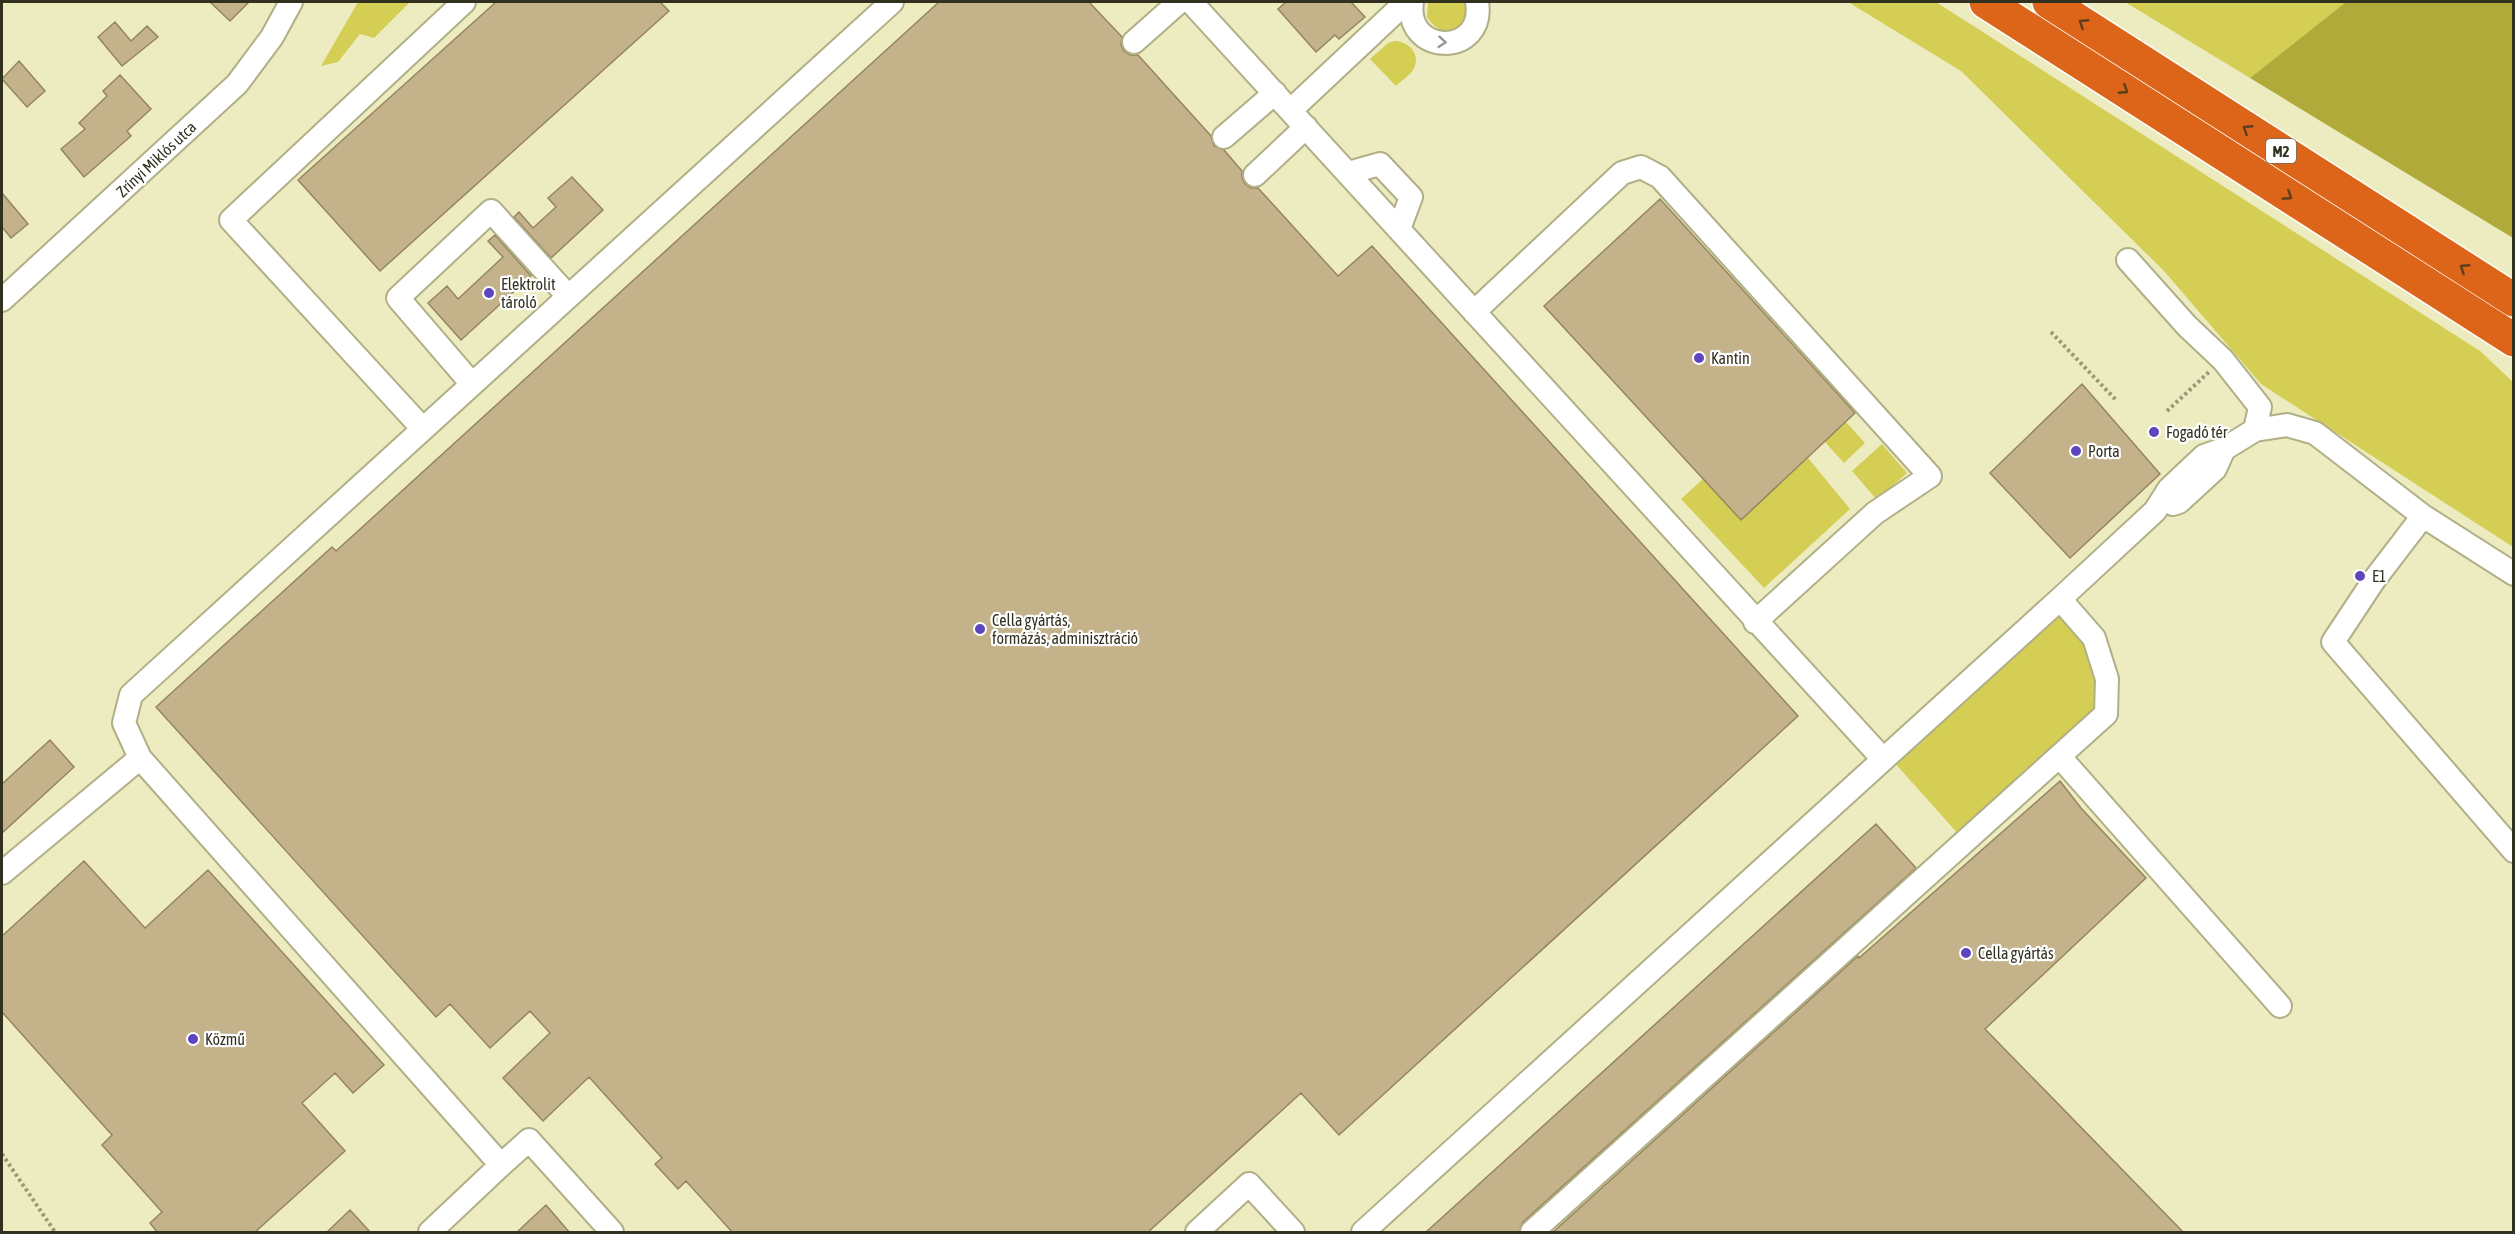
<svg xmlns="http://www.w3.org/2000/svg" width="2515" height="1234" font-family="'Asap Condensed',sans-serif">
<style>
.green{fill:#d4ce54}
.forest{fill:#afaa39}
.building{fill:#c4b28b;stroke:#96855f;stroke-width:1.5}
.lines{fill:none;stroke-linecap:round;stroke-linejoin:round}
.minor-casing{stroke:#b0af86;stroke-width:26}
.highway-casing{stroke:#fff;stroke-width:36}
.path{stroke:#999878;stroke-width:4;stroke-dasharray:3 3;stroke-linecap:butt}
.minor{stroke:#fff;stroke-width:22}
.highway{stroke:#dd651a;stroke-width:33}
.oneway{stroke:#5d3e1e}
.oneway2{stroke:#989890}
.poi-dot{fill:#5c45bd;stroke:#fff;stroke-width:2}
.labels{text-anchor:middle;dominant-baseline:central;stroke-width:4.5;stroke-linejoin:round;paint-order:stroke}
.shield{fill:#fff;stroke:#706f63;stroke-width:1.5}
.shield-label{font-size:15px;font-weight:bold;fill:#323120}
.street-label{font-size:16px;fill:#323120;stroke:#fff}
.poi-label{font-size:16px;fill:#323120;stroke:#fff;text-anchor:start}
</style>
<rect width="100%" height="100%" fill="#edecc0"/>
<path class="green" d="M358,2h52l-36,36 -14,-4 -22,28 -17,4z
M1428,2h38c4,28 -23,41 -39,15z
M1848,2h88l544,349 33,31v165l-252,-163 -97,-113 -203,-200z
M2125,2h221l-96,76z
M1394,41c15,0 28,14 19,29 -4,6 -12,11 -17,16l-26,-27 18,-16z
M1846,422l19,21 -21,20 -20,-22z
M1882,444l25,29 -30,27 -25,-29z
M1808,458l42,51 -86,79 -83,-89 22,-20 38,40z
M2060,606l30,35 12,39 -2,32 -139,125 -69,-77z"/>
<path class="forest" d="M2346,2h167v236l-263,-160z"/>
<path class="building" d="M210,2h39l-19,19z
M496,2h164l9,9 -289,260 -82,-91z
M939,2h150l33,35 -1,8 3,6 6,4h8l73,81 3,10 10,4 18,21v7l3,6 6,4h7l80,88 34,-30 426,470 -459,419 -38,-42 -154,140h-414l-47,-52 -8,8 -23,-25 7,-6 -73,-81 -46,44 -40,-43 47,-45 -20,-22 -40,37 -40,-44 -14,13 -280,-310 176,-160 4,4z
M1286,2h65l14,15 -26,22 -4,-4 -19,17 -38,-43z
M115,22l16,19 16,-15 11,11 -36,29 -24,-29z
M19,61l26,30 -18,16 -25,-28z
M120,75l31,34 -24,22 4,5 -47,41 -23,-28 24,-20 -6,-6 28,-27 -4,-5z
M572,177l31,33 -52,48 -37,-41 5,-5 14,16 23,-21 -8,-9z
M2,193l26,31 -17,14 -9,-11z
M1660,199l195,214 -114,107 -197,-214z
M495,235l36,41 -70,64 -33,-37 19,-17 11,13 45,-42 -15,-16z
M2082,384l78,90 -90,84 -80,-85z
M50,740l24,27 -72,66v-49z
M2060,781l21,27 65,70 -161,151 199,204h-632l306,-277 1,2z
M1876,824l40,44 -393,354 -4,11h-94z
M84,861l61,67 63,-58 176,195 -31,28 -18,-20 -33,30 43,48 -91,82h-96l-8,-10 12,-11 -60,-67 10,-10 -110,-123v-76z
M546,1205l24,28h-54z
M350,1210l21,23h-45z"/>
<g class="lines">
<g class="minor-casing">
<path id="minor" d="M1191,2l691,756
M1412,2c-8,54 74,55 65,0
M1134,42l45,-40
M1291,110l115,-108
M1224,137l51,-44
M1348,173l32,-9 31,33 -12,32
M1255,175l51,-48
M2128,260l59,66 36,34 37,47 -5,23
M2,300l235,-216 35,-47 19,-35
M1474,312l148,-139 19,-6 19,10 270,299 -55,37 -120,109
M472,384l-74,-86 93,-87 77,85
M423,429l-192,-209 233,-218
M2173,504l6,-2 36,-33 9,-20
M2423,516l-49,64 -41,62 181,209
M2060,757l220,249
M2,873l138,-115
M430,1232l71,-67
M612,1232l-83,-92 -28,25 -361,-407 -16,-35 7,-28 761,-693
M1197,1232l52,-48 44,48
M1363,1232l697,-633 95,-88 14,-22 35,-33 20,-7 31,-19 32,-5 28,8 108,83 91,58
M1532,1232l574,-518 1,-35 -13,-41 -34,-39"/>
</g>
<g class="highway-casing">
<path id="highway" d="M1986,2l528,338
M2049,2l465,298"/>
</g>
<path class="path" d="M2051,332l66,69
M2167,411l42,-39
M2,1154l53,78"/>
<use href="#minor" class="minor"/>
<use href="#highway" class="highway"/>
</g>
<defs><path id="oneway-chevron" d="M-2-3.5L2.5 0L-2 3.5" fill="none" stroke-width="1.6" stroke-linecap="round" stroke-linejoin="round" transform="scale(1.5)"/></defs>
<g class="oneway">
<use href="#oneway-chevron" transform="translate(2083 23) rotate(-147)"/>
<use href="#oneway-chevron" transform="translate(2124 90) rotate(33)"/>
<use href="#oneway-chevron" transform="translate(2247 129) rotate(-147)"/>
<use href="#oneway-chevron" transform="translate(2288 196) rotate(33)"/>
<use href="#oneway-chevron" transform="translate(2464 268) rotate(-147)"/>
</g>
<use class="oneway2" href="#oneway-chevron" transform="translate(1442 42) rotate(5)"/>
<g class="poi-dot">
<circle cx="489" cy="293" r="6"/>
<circle cx="1699" cy="358" r="6"/>
<circle cx="2154" cy="432" r="6"/>
<circle cx="2076" cy="451" r="6"/>
<circle cx="2360" cy="576" r="6"/>
<circle cx="980" cy="629" r="6"/>
<circle cx="1966" cy="953" r="6"/>
<circle cx="193" cy="1039" r="6"/>
</g>
<g class="labels">
<rect class="shield" x="2266" y="139" width="30" height="24" rx="4.5"/>
<g class="shield-label">
<text x="2281" y="151">M2</text>
</g>
<g class="street-label">
<text transform="translate(156 159) rotate(-43)">Zrínyi Miklós utca</text>
</g>
<g class="poi-label">
<text x="501" y="284">Elektrolit<tspan x="501" dy="18">tároló</tspan></text>
<text x="1711" y="358">Kantin</text>
<text x="2166" y="432">Fogadó tér</text>
<text x="2088" y="451">Porta</text>
<text x="2372" y="576">E1</text>
<text x="992" y="620">Cella gyártás,<tspan x="992" dy="18">formázás, adminisztráció</tspan></text>
<text x="1978" y="953">Cella gyártás</text>
<text x="205" y="1039">Közmű</text>
</g>
</g>
<rect width="2515" height="1234" fill="none" stroke="#323120" stroke-width="6"/>
</svg>
